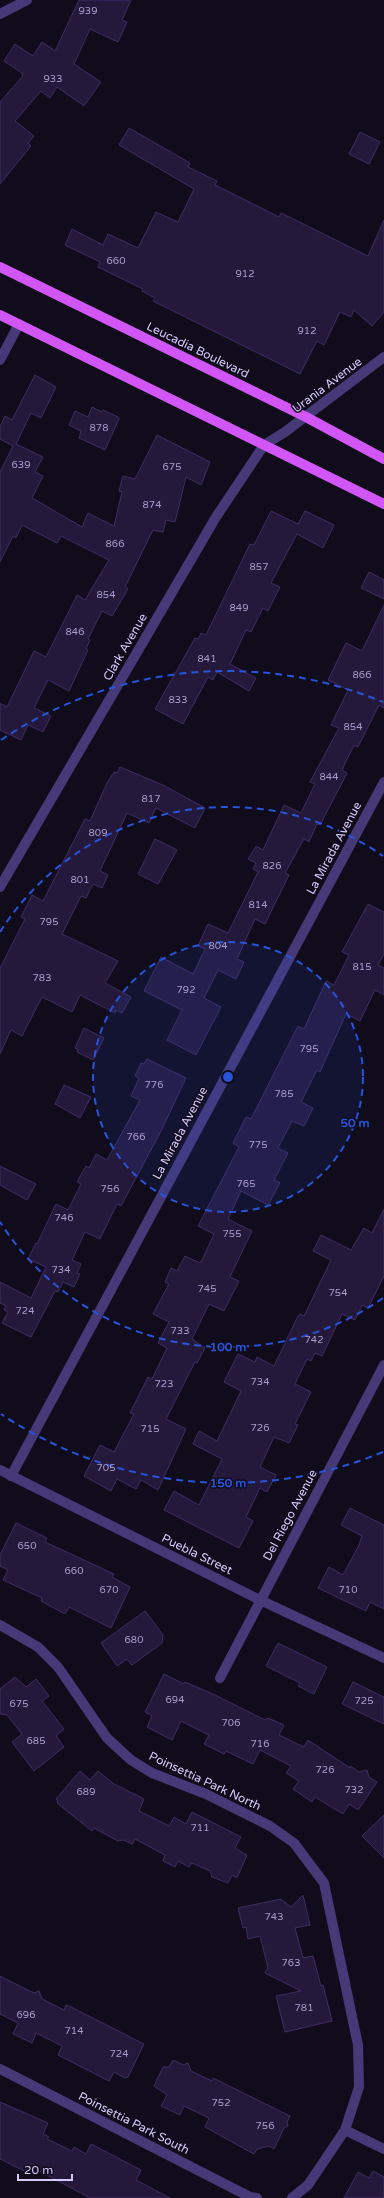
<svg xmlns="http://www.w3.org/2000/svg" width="384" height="2198" font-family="'Varela Round',sans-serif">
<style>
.building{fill:#25193b;stroke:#402c65}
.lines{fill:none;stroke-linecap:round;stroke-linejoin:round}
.minor{stroke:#453977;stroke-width:10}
.tertiary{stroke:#453977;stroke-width:10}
.primary{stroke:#d256f6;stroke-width:10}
.ring{fill:none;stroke:#2654da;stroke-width:2;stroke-dasharray:7 5}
.labels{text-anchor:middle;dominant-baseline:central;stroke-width:3;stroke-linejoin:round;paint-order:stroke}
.number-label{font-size:10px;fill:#aa9dcc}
.street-label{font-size:12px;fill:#d6c9fc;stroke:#110c1b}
.centre{fill:#2654da;stroke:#110c1b;stroke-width:2}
.ring-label{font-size:12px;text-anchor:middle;font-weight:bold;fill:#2654da;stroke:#110c1b;stroke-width:3;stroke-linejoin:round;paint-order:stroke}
</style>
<rect width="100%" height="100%" fill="#110c1b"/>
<path class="building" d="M79,0h52l-9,20 5,2 -9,20 -28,-13 -16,35 27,18 -17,24 -27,-19 -7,11 -9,-7 -26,30 19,15 -6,7 3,3 -31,38v-82l23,-26 -1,-3 -18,-12 11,-17 18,12 9,-14 13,9z
M129,128l61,35 -2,4 29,14 -2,4 64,32 2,-4 87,43 16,-36v92l-12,14 -18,-16 -3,7 -11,-5 -16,33 -7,-4 -17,33 -147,-73 2,-3 -13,-7 1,-2 -45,-22 2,-5 -35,-17 7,-16 31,16 5,-11 30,14 18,-36 22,10 16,-33 -75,-44z
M360,132l20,10 -11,22 -20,-10z
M35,375l21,12 -15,31 -10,-5 -15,31 27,13 -8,15 8,4 -11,22 50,29 6,-14 26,13 8,-34 -3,-1 4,-15 12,3 22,-44 53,27 -9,23 -15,-8 -11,45 -9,-2 -3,12 -10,-2 -28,57 3,2 -16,27 -10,-5 -14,28 2,1 -4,9 2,1 -19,41 -21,-11 -14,28 17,8 -8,16 -15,-7 -7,15 -21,-10v-27l7,4 27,-56 12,6 31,-62 8,5 24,-40 -48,-24 -4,7 -35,-18 -6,13 -3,-2 -13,26v-90l13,-26 -13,-7v-12l5,-11 7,4z
M92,407l10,5 1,-2 15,7 1,2 -14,31 -26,-12 2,-7 -12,-6 6,-14 13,6z
M271,511l27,13 7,-13 29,14 -11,23 -26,-14 -26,49 9,4 -12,24 -5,-3 -12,24 -5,-2 -16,34 26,14 -7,13 -32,-19 -4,8 -5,-3 -25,47 -28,-15 40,-71 3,1 3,-6 5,2 44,-91 4,1z
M369,572l15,8v19l-23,-11z
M384,605v103l-5,-3 -21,42 -4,-2 -12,25 5,3 -27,52 -3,-1 -8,18 -5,-3 -19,34 4,2 -24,49 -10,-5 -18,40 7,3 -8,17 -18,-9 -14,28 17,9 -25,48 -29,-15 15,-30 -38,-19 17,-34 32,17 12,-25 -7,-3 10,-22 20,9 30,-61 -5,-3 3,-6 -8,-4 8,-13 7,4 21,-45 17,8 14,-29 -5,-2 29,-54 -8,-3 17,-35 -20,-10 18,-37 16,8z
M120,767l45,19 40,22 -10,20 -39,-20 -7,15 -22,-10 -27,58 8,4 -6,13 -9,-4 -7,14 -5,-2 -19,38 56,27 -13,22 26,14 -9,16 -6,-3 -1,3 -35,-18 -8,17 -30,-15 -20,39 -11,-6 -11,24v-86l25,-49 -4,-2 11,-22 11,6 42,-82 5,2 17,-38 7,-11 3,1z
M155,839l22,11 -19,34 -20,-10z
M368,904l16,8v42l-6,11 6,3v27l-9,-5 -15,31 -14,-7 -26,58 -3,-2 -16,32 12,6 -9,18 -12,-5 -14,27 10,5 -14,27 6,3 -12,22 -27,-14 -13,28 24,12 -22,46 9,4 -15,30 -15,-7 -17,35 13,9 -8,15 -2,-1 -29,57 20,10 -28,61 -17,-10 -5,9 -19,-10 -6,12 -27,-15 16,-31 14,7 20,-38 -4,-1 18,-36 4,2 15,-31 -9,-5 11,-21 -16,-8 16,-30 -4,-2 6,-14 6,3 8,-15 15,7 2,-3 12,-26 -16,-8 41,-79 -6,-4 13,-26 5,2 47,-93 6,3 22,-48 8,4 15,-30 -7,-3z
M84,1028l20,10 -11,22 -16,-8 1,-3 -3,-1z
M147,1059l39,19 -25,53 -40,75 -4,-2 -17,35 -15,-7 -13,28 9,4 -4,9 3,1 -6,13 -11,-5 -5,10 -3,-1 -24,46 -29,-14 6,-11 -4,-2 2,-4 -6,-3v-21l31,16 15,-31 -18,-8 8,-16 1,1 19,-40 12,6 13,-26 -4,-2 9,-16 3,2 7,-14 11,6 33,-60 -9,-4 8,-18 -4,-2 6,-13 3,1z
M64,1085l27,12 -11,21 -25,-14z
M0,1166l36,18 -9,16 -27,-15z
M384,1209v67l-16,32 -6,-3 -7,15 -13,-6 -20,42 -7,-3 -4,8 -4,-2 -12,25 16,8 -16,32 3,1 -9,18 -15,-6 -14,30 16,8 -9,17 -7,-4 -14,29 7,4 -14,27 -75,-38 10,-19 25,14 23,-46 -29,-15 6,-13 18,10 24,-50 -17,-9 14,-28 17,8 2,-5 17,9 24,-50 2,-2 4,2 27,-56 -18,-9 8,-16 30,15 13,-22 8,5z
M350,1508l34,17v84l-14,-7 -4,9 -48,-23 11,-21 14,8 16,-30 3,-9 -21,-11z
M16,1523l31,15 -2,4 69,32 -2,3 18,10 -19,41 -42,-21 -4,7 -24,-13 1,-3 -39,-18 5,-10 -8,-4v-11z
M145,1611l18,24 -1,8 -30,22 -5,-6 -10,7 -16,-23z
M278,1643l49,24 -13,27 -16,-8 2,-3 -34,-17z
M164,1674l20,10 1,-2 30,13 50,25 3,-2 16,7 -5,10 25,12 4,-7 42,28v-2l9,6 8,-2 2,7 8,5 -19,28 -9,-6 -6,10 -28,-17 -3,5 -19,-13 6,-8 -13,-8 5,-7 -31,-16 -7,14 -27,-13 -2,3 -20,-10 5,-9 -28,-14 -9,19 -25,-13 5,-11 -7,-4z
M15,1677l11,10 10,-8 13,17 -7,5 22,28 -8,7 8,11 -30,24 -22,-29 10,-8 -15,-19 -7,-1v-25z
M353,1682l31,15v27l-42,-20z
M80,1771l10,9 8,-9 16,13 30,15 -5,12 30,15 5,-9 12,7 6,-12 49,25 -6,11 12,7 -10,23 -5,-3 -4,8 -11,-4 -5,-2 -2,-6 -18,-8 -3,4 -11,-6 -3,6 -12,-6 2,-6 -30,-16 -3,5 -9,-4 -5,1 -24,-13 -2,3 -35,-28 1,-2 -2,-2z
M384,1815v43l-22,-22z
M303,1895l7,30 -15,3 8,30 10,-2 8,30 2,-1 9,36 -47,11 -9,-36 25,-5 -36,-18 3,-5 -8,-32 -12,3 -2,-12 -3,1 -5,-20 43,-9 10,8z
M0,1976l34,17 5,-2 3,8 22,11 2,-5 3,1 75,38 -16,33 -3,1 -11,-6 -5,9 -51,-26 4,-9 -26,-13 -4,10 -19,-9 5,-11 -18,-9z
M173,2060l10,5 5,-2 3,8 21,10 1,-3 77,38 -3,6 1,4 -4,2 -10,21 -5,-3 -12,3 -3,5 -49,-27 4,-9 -25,-12 -4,9 -19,-9 6,-11 -13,-9 9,-19h6z
M0,2102l48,21 -5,11 6,3 -2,2 25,12 2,-4 12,7 5,-10 50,26 -5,10 34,18h-80l-58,-31 -3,-1 -3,6 -26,-13z
M373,2171l11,6v21h-40l14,-26 11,6z"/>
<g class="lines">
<path class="minor" d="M0,14l27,-14
M0,360l19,-36
M0,887l216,-370 48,-72 21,-13
M0,1470l260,130 124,58
M11,1476l373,-694
M0,1625l38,22 20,20 49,71 24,22 21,13 54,21 64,32 24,17 30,40 34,162 1,42 -14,43 -37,55 -16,13
M220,1678l164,-313
M0,2069l250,128 7,1
M345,2130l39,19"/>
<path class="tertiary" d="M285,432l99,-75"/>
<path class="primary" d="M0,267l306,150 78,42
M0,315l384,189"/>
</g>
<circle cx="228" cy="1077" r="135" fill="#2654da" fill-opacity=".12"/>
<g class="ring">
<circle cx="228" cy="1077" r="135"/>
<path d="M383 1298A270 270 0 0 1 0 1222M0 932A270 270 0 0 1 383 856"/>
<path d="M383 1452A406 406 0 0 1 1 1414M1 740A406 406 0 0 1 383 702"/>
</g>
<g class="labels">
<g class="number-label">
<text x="88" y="11">939</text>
<text x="53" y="79">933</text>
<text x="116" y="261">660</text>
<text x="245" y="274">912</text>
<text x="307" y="331">912</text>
<text x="99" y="428">878</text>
<text x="21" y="465">639</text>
<text x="172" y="467">675</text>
<text x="152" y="505">874</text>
<text x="115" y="544">866</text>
<text x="259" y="567">857</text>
<text x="106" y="595">854</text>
<text x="239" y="608">849</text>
<text x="75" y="632">846</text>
<text x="207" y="659">841</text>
<text x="362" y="675">866</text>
<text x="178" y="700">833</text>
<text x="353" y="727">854</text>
<text x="329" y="777">844</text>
<text x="151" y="799">817</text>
<text x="98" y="833">809</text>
<text x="272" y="866">826</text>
<text x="80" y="880">801</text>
<text x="258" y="905">814</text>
<text x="49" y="922">795</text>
<text x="218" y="946">804</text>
<text x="362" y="967">815</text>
<text x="42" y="978">783</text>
<text x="186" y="990">792</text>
<text x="309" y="1049">795</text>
<text x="154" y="1085">776</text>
<text x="284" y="1094">785</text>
<text x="136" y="1137">766</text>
<text x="258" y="1145">775</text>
<text x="246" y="1184">765</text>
<text x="110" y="1189">756</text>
<text x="64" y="1218">746</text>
<text x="232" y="1234">755</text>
<text x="61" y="1270">734</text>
<text x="207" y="1289">745</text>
<text x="338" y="1293">754</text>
<text x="25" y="1311">724</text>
<text x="180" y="1331">733</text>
<text x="314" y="1340">742</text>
<text x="260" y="1382">734</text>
<text x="164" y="1384">723</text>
<text x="260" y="1428">726</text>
<text x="150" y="1429">715</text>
<text x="106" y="1468">705</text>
<text x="27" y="1546">650</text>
<text x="74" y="1571">660</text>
<text x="109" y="1590">670</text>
<text x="348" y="1590">710</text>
<text x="134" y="1640">680</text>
<text x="175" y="1700">694</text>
<text x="364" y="1701">725</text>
<text x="19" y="1704">675</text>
<text x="231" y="1723">706</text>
<text x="36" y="1741">685</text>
<text x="260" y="1744">716</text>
<text x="325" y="1770">726</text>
<text x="354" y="1790">732</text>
<text x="86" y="1792">689</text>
<text x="200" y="1828">711</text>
<text x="274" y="1917">743</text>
<text x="291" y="1963">763</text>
<text x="304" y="2008">781</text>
<text x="26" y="2015">696</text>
<text x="74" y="2031">714</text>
<text x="119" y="2054">724</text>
<text x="221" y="2103">752</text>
<text x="265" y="2126">756</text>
</g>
<g class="street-label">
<text transform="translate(198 350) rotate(26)">Leucadia Boulevard</text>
<text transform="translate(327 385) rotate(-37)">Urania Avenue</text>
<text transform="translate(125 647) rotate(-60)">Clark Avenue</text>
<text transform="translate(334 848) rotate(-62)">La Mirada Avenue</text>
<text transform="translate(180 1133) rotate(-62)">La Mirada Avenue</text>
<text transform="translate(290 1515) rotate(-62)">Del Riego Avenue</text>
<text transform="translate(197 1554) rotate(26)">Puebla Street</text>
<text transform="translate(205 1781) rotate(25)">Poinsettia Park North</text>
<text transform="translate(134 2123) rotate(27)">Poinsettia Park South</text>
</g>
</g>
<circle cx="228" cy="1077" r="6" class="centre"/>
<g class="ring-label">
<text x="355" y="1127">50 m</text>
<text x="228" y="1351">100 m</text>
<text x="228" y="1487">150 m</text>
</g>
<path d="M18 2174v6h54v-6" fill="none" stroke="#d6c9fc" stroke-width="2"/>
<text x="24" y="2174" font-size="12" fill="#d6c9fc" stroke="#110c1b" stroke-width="3" paint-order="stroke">20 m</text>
</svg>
